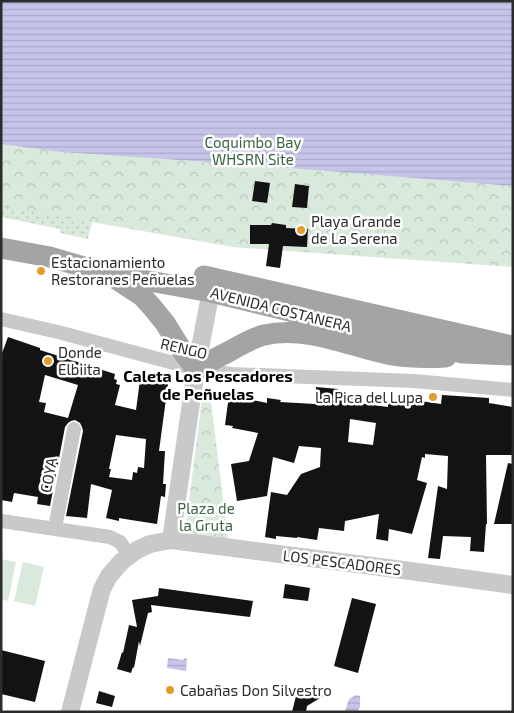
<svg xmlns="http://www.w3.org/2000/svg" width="514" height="713" font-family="'Exo 2',sans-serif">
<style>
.grass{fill:url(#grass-dots)}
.park{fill:url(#park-crowns)}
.pitch{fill:#d9e9db}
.water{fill:url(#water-rules)}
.building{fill:#131313;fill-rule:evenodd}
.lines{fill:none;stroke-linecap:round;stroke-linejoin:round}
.minor{stroke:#c9c9c9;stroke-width:14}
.tertiary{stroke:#c9c9c9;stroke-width:18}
.primary{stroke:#a4a4a4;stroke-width:21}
.poi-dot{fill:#e29d2e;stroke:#fff;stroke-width:2}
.labels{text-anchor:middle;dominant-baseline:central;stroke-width:5;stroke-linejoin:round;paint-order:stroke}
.park-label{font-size:15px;fill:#3a6644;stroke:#fff}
.poi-label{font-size:15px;fill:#2c2c2c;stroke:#fff;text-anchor:start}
.street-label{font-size:15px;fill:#2c2c2c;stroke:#fff}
.neighbourhood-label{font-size:16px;font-weight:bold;fill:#000;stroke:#fff}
</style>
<defs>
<pattern id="grass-dots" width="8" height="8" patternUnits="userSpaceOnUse" patternTransform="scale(1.25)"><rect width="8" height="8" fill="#d9e9db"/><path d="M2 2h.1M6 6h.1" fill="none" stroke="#bac8bc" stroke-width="1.8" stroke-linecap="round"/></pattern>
<pattern id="park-crowns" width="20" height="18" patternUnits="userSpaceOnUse" patternTransform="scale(1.25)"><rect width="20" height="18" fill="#d9e9db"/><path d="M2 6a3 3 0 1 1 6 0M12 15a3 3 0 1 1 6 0" fill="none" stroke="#bac8bc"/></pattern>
<pattern id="water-rules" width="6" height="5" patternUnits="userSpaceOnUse" patternTransform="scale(1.25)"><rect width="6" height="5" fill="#c7c4ea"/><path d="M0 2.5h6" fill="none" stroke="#aba9c9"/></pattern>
</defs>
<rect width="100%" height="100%" fill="#fff"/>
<path class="grass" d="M1,202l91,20 -4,17 -28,-6v-4l-59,-12z"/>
<path class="park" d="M1,26l512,51v190l-280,-20 -232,-41z
M203,391l7,3 18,145 -43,-7z"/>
<path class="pitch" d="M1,559l15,3 -8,39 -7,-2z
M23,562l21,5 -9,39 -21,-5z"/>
<path class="water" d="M1,1h512v185l-259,-21 -192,-13 -61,-8z
M168,658l15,2 2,-2 2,1 -1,12 -19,-3z
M356,695l4,1v11l-3,5 -12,-1 4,-12z"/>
<path class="building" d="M255,181l15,2 -3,20 -15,-2z
M295,184l14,2 -2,22 -15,-1z
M272,223l14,2v3l22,1 -1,18 -24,-1 -3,22 -14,-2 3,-22h-19v-19h21z
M8,337l32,11v2l75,24 -1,5 3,1 -1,4 4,1 -5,20 21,5 4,-30 28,4 -9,67h6l-2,33h3l-1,13 -4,-1 -4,28 -26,-4 -12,-2v3l-13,-3 6,-28 -21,-6 -4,34 -21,-2 17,-85 -1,-4 -2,-4 -5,-3 -4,1 -3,2 -3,4 -15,79 -13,-2 1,-7 -24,-4 -2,9 -11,-2v-144zM45,375l33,10 -10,33 -24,-6 2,-9 -7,-1zM116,435l30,4 -2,29 -6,-1 -1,6 -4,-1 -1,8 -23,-3 2,-8h-2z
M316,387l22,2v4l21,1 -1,9 30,4v-5l24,2 1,-4 28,4 1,-9 47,3v5l24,4v48h-27l1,69h-1l-2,28 -14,-1 1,-14 -28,-1 -3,23 -12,-1 10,-72 9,3 1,-33 -23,-2v4l-3,-1 -5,23 10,3 -15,51 -23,-5 -1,12 -12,-2 3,-25 -34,7 -1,10 -25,-3 -2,12 -20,-3v1l-21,-2v3l-11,-2 6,-45 16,3 14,-21 19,-7 1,-19 -22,-2 -5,17 -21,-6 -6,39 -30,5 -6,-37 18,-3 9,-28 -26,-5 1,-2 -8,-1 4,-30 38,8v-5l14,2 -1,2 35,2zM350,419l26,4 -3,22 -25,-3z
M508,463l5,1 -1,60h-18z
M285,584l25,4 -2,13 -25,-3z
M159,588l94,13 -3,16 -99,-12 1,7 -4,1 -8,33 -1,-5 -5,27 -1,-1 -2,6 -14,-4 5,-17 1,1 6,-28 8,2 -5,-27 26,-4z
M352,598l24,6 -18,69 -24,-7z
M1,650l44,11 -10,41 -34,-8z
M298,688l27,7 -18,11 -1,6h-14z
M99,691l16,5 -3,11 -16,-4z"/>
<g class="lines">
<path class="minor" d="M1,319l57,13 138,37 35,5 183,7 99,9
M1,521l109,16 10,5 9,13
M55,528l19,-99"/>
<path class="tertiary" d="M171,540l25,-171 17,-89
M70,712l28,-108 4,-15 7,-13 13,-15 15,-11 13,-6 21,-4 217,28 125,17"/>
<path class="primary" d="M1,248l49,9 54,16 107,19 252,61 50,2
M204,276l304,69
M116,279l26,17 10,11 13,16 18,29 13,17c11,-6 22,-12 34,-18 11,-6 22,-13 34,-16 44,-10 86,12 128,20 18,3 36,3 54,2"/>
</g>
<g class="poi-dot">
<circle cx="301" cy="230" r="5"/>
<circle cx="41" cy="271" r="5"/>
<circle cx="48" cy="361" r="5"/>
<circle cx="433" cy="397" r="5"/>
<circle cx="170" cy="690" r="5"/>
</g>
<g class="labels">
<g class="park-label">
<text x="253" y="142">Coquimbo Bay<tspan x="253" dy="17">WHSRN Site</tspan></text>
<text x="206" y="508">Plaza de<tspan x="206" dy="17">la Gruta</tspan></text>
</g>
<g class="poi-label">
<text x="311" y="221">Playa Grande<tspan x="311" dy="17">de La Serena</tspan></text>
<text x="51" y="262">Estacionamiento<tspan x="51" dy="17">Restoranes Peñuelas</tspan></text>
<text x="58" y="352">Donde<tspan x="58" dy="17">Elbiita</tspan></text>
<text x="423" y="397" text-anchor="end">La Pica del Lupa</text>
<text x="180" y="690">Cabañas Don Silvestro</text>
</g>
<g class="street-label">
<text transform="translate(281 309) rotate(14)">AVENIDA COSTANERA</text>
<text transform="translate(184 348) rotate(13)">RENGO</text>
<text transform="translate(48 475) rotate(-79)">COYA</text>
<text transform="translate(342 562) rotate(7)">LOS PESCADORES</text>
</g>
<g class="neighbourhood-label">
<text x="208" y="375">Caleta Los Pescadores<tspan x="208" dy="18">de Peñuelas</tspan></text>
</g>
</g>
<rect width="514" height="713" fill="none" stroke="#2c2c2c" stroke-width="5"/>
</svg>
